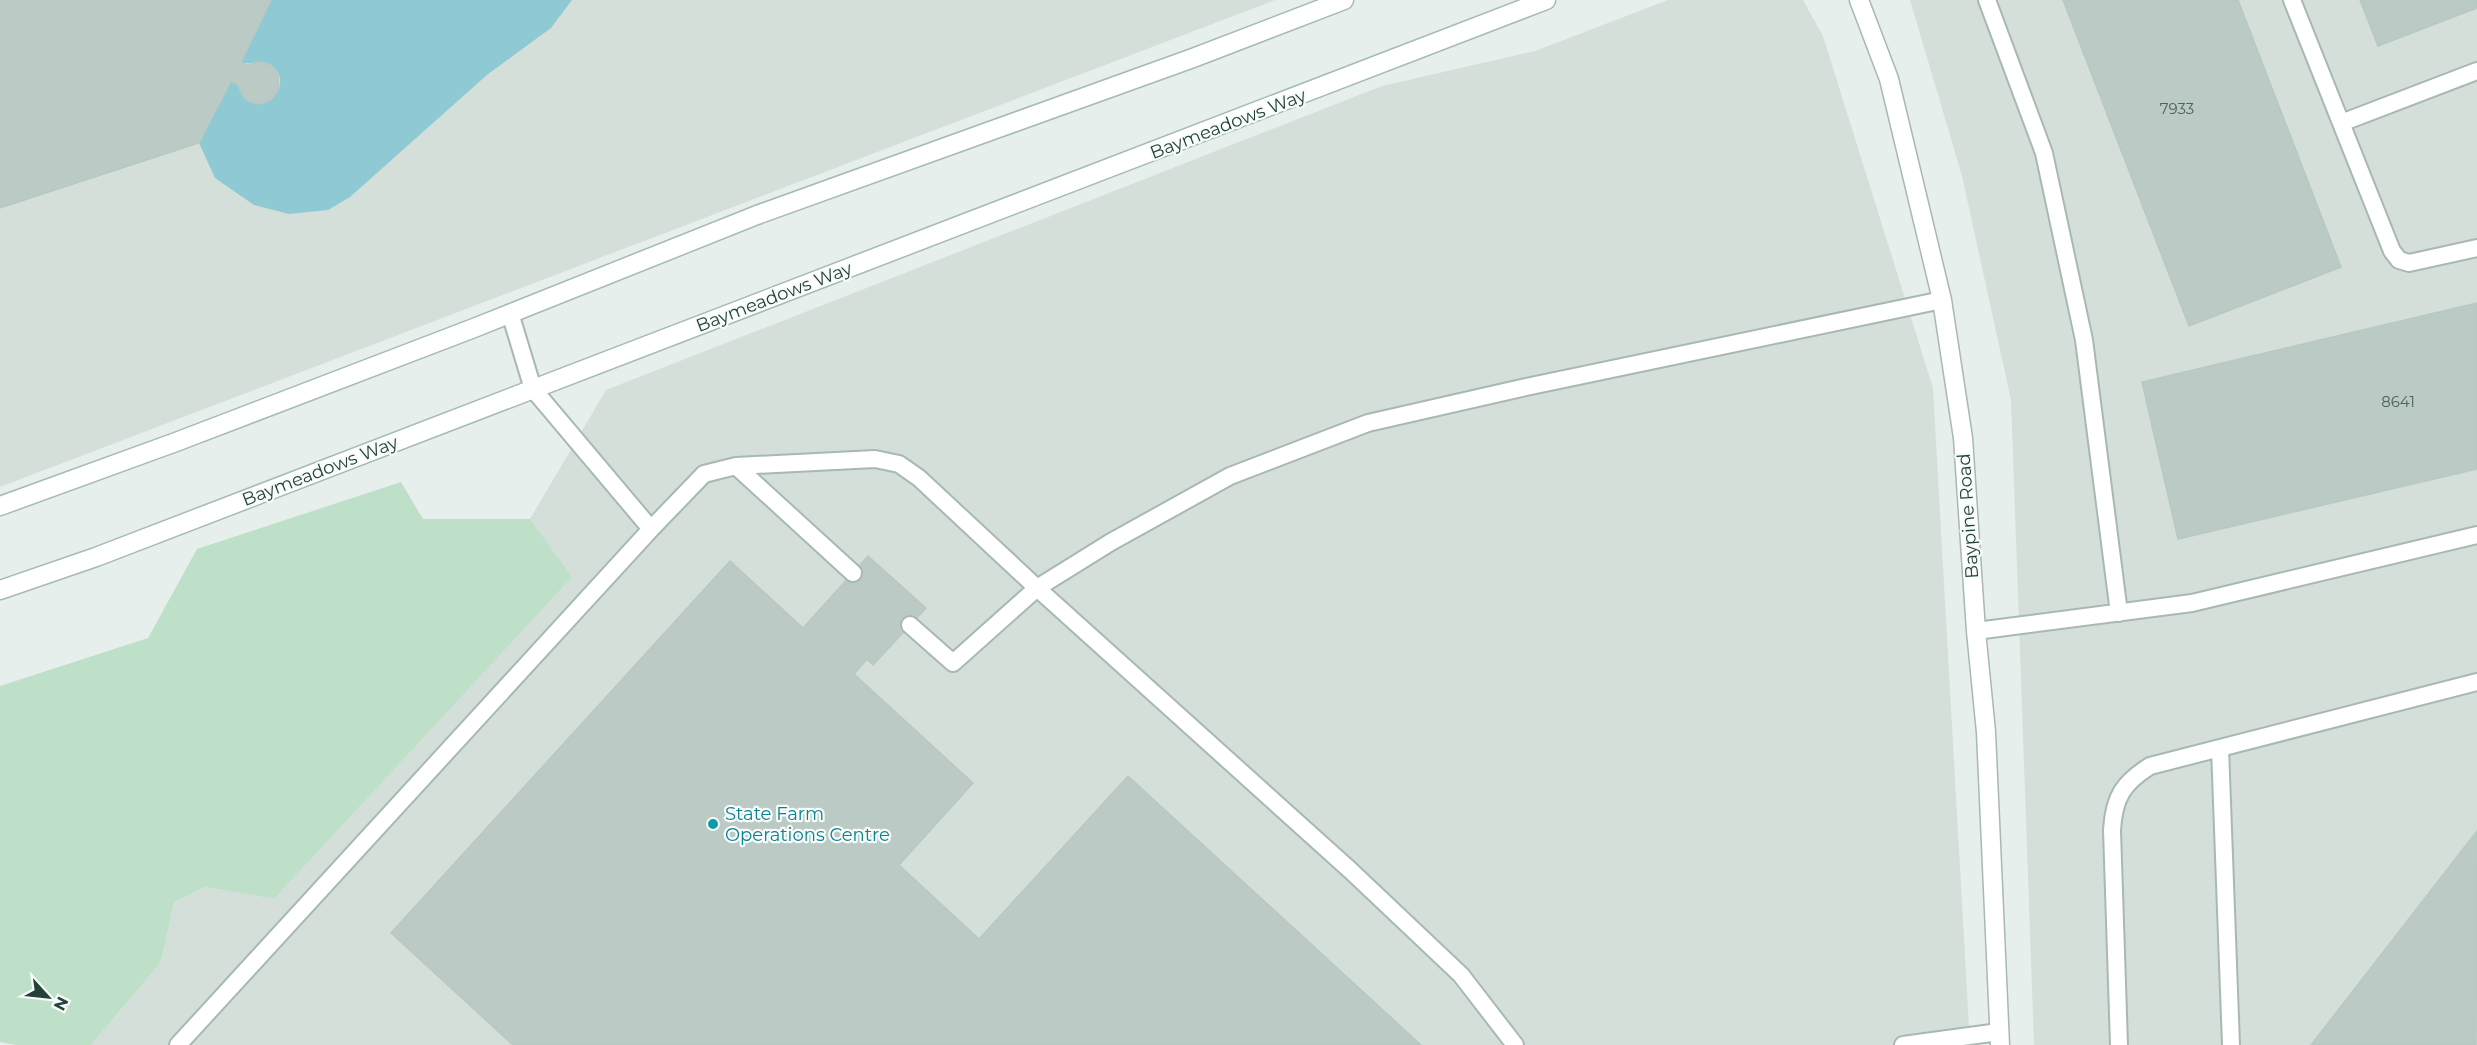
<svg xmlns="http://www.w3.org/2000/svg" width="2477" height="1045" font-family="Montserrat,sans-serif">
<style>
.built{fill:#d4dfda}
.green{fill:#bfe0c8}
.water{fill:#8ec9d4}
.building{fill:#bbcac4;stroke:#b8c9c2;stroke-width:1.5}
.lines{fill:none;stroke-linecap:round;stroke-linejoin:round}
.lane-casing{stroke:#a8b8b2;stroke-width:20}
.street-casing{stroke:#a8b8b2;stroke-width:21}
.secondary-casing{stroke:#a4bbb3;stroke-width:21}
.lane{stroke:#fff;stroke-width:16}
.street{stroke:#fff;stroke-width:18}
.secondary{stroke:#fff;stroke-width:18}
.culture-dot{fill:#0f9aa8;stroke:#f7fbf9;stroke-width:2}
.labels{text-anchor:middle;dominant-baseline:central;stroke-width:4.5;stroke-linejoin:round;paint-order:stroke}
.number-label{font-size:15px;fill:#4a645c}
.street-label{font-size:18px;fill:#24423a;stroke:#f7fbf9}
.culture-label{font-size:18px;fill:#0d838f;stroke:#f7fbf9;text-anchor:start}
</style>
<rect width="100%" height="100%" fill="#e6efeb"/>
<path class="built" d="M0,0h1275l-1275,487z
M1668,0h135l20,36 110,352 37,657h-1879l70,-83 13,-60 31,-15 69,12 297,-322 -41,-58 76,-129 776,-304 153,-35z
M1910,0h567v1045h-443l-23,-645 -49,-224z"/>
<path class="green" d="M401,482l22,37h107l42,58 -298,322 -69,-12 -31,15 -13,60 -70,83h-75l-16,-3v-356l148,-48 49,-89z"/>
<path class="water" d="M271,0h301l-21,28 -63,46 -138,123 -22,13 -39,4 -35,-9 -39,-27 -16,-35 32,-62 6,3 8,15c28,18 49,-22 24,-35 -10,-5 -19,2 -28,-2z"/>
<path class="building" d="M0,0h271l-30,62 6,3 13,-3 11,3 7,9 1,15 -8,11 -14,4 -12,-5 -8,-15 -6,-3 -32,62 -199,65z
M2063,0h175l103,267 -152,59z
M2360,0h117v8l-99,38z
M2477,303v166l-299,70 -36,-157z
M868,556l58,52 -53,57 -6,-6 -13,15 119,109 -74,82 80,74 149,-163 293,269h-908l-122,-112 339,-372 73,67z
M2477,831l-1,214h-165z"/>
<g class="lines">
<g class="lane-casing">
<path id="lane" d="M1987,0l57,153 40,187 35,273
M2292,0l100,251 7,9 10,3 68,-15
M2341,123l136,-52
M736,466l117,107
M651,529l53,-55 32,-8 139,-7 24,5 20,14 118,110 313,282 111,105 54,70
M910,625l43,38 84,-75 74,-46 119,-66 138,-53 158,-36 416,-87
M1976,631l216,-28 285,-68
M2220,748l11,297
M178,1045l473,-516 -118,-140 -23,-76
M1903,1045l96,-13
M2119,1045l-7,-215c2,-33 11,-47 38,-64l327,-84"/>
</g>
<g class="street-casing">
<path id="street" d="M1859,0l30,79 53,221 21,138 13,193 10,101 14,313"/>
</g>
<g class="secondary-casing">
<path id="secondary" d="M0,506l176,-64 298,-114 283,-113 436,-157 151,-58
M0,590l96,-33 1450,-557"/>
</g>
<use href="#lane" class="lane"/>
<use href="#street" class="street"/>
<use href="#secondary" class="secondary"/>
</g>
<circle class="culture-dot" cx="713" cy="824" r="6"/>
<g class="labels">
<g class="number-label">
<text x="2177" y="108">7933</text>
<text x="2398" y="401">8641</text>
</g>
<g class="street-label">
<text transform="translate(1228 124) rotate(-21)">Baymeadows Way</text>
<text transform="translate(774 297) rotate(-21)">Baymeadows Way</text>
<text transform="translate(320 471) rotate(-21)">Baymeadows Way</text>
<text transform="translate(1968 516) rotate(-94)">Baypine Road</text>
</g>
<g class="culture-label">
<text x="725" y="814">State Farm<tspan x="725" dy="21">Operations Centre</tspan></text>
</g>
</g>
<g transform="translate(48 997) rotate(117)" stroke="#f7fbf9" stroke-width="4.5" paint-order="stroke">
<path d="M0-4.5L10 22L0 15L-10 22Z" fill="#24423a"/>
<text y="-9" font-size="16" font-weight="bold" text-anchor="middle" fill="#24423a">N</text>
</g>
</svg>
